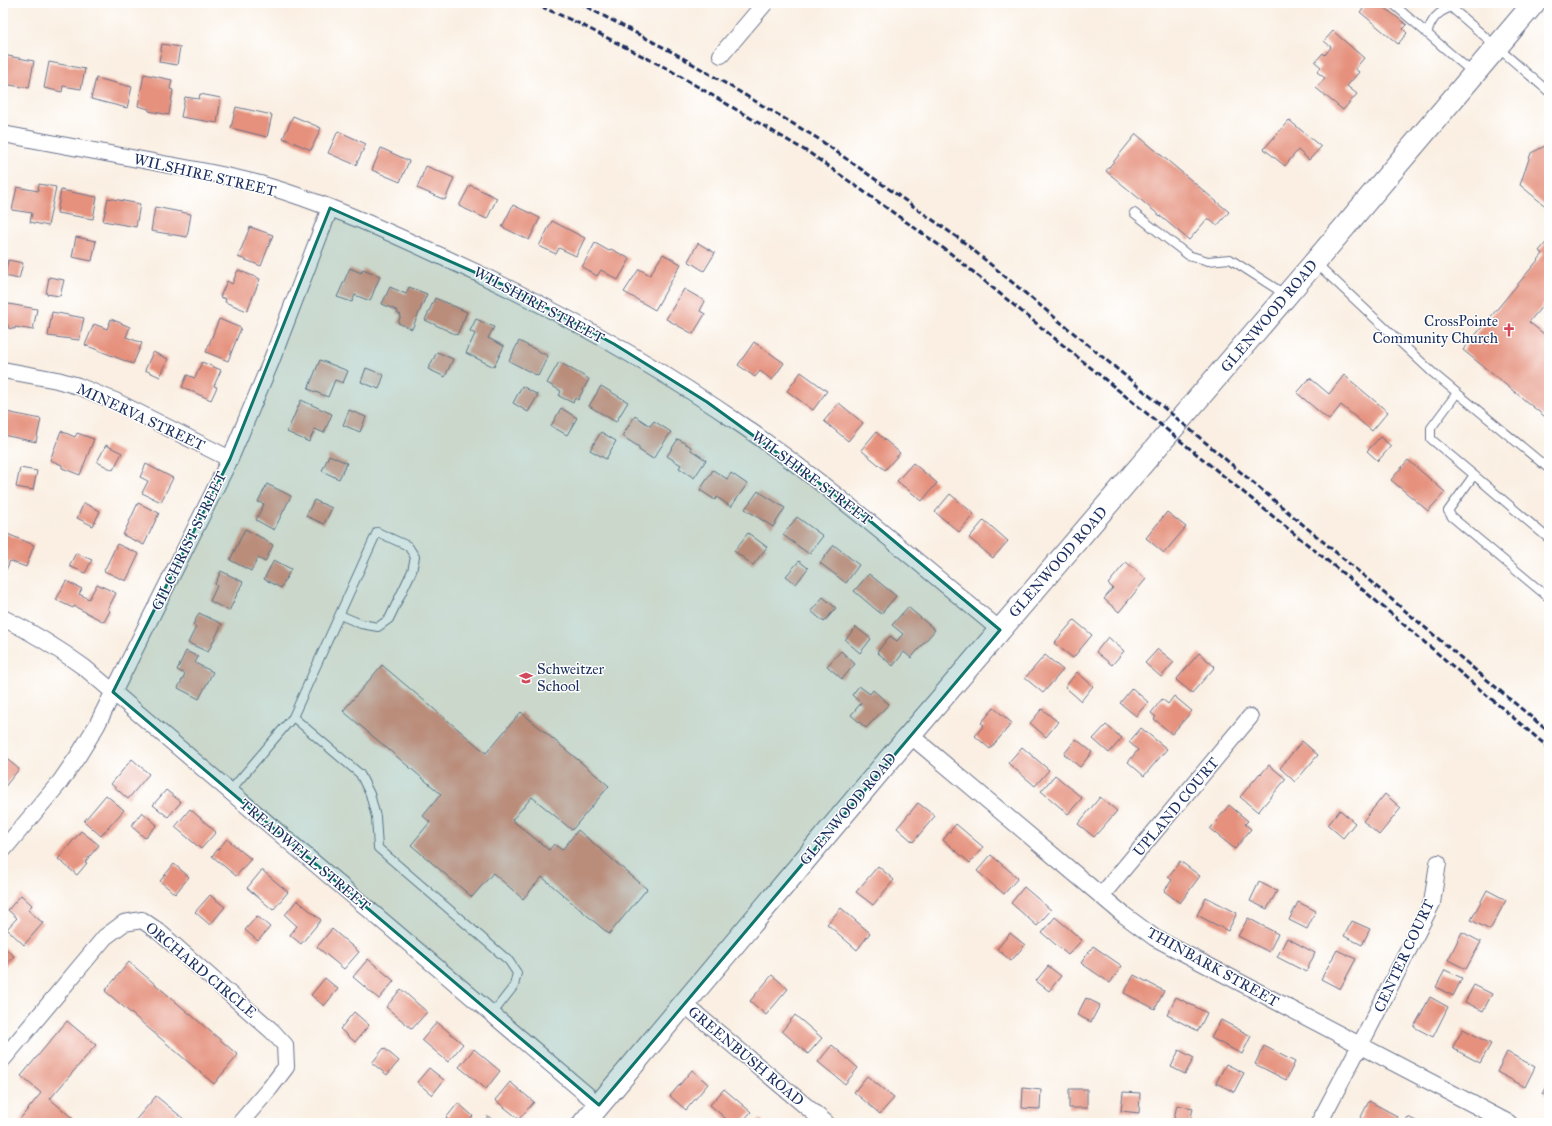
<svg xmlns="http://www.w3.org/2000/svg" width="1552" height="1126" font-family="'IM FELL Great Primer',serif">
<style>
.building{fill:#e5917d}
.lines{fill:none;stroke-linecap:round;stroke-linejoin:round}
.lane-casing{stroke:#69728c;stroke-width:10}
.street-casing{stroke:#69728c;stroke-width:18}
.secondary-casing{stroke:#69728c;stroke-width:24}
.lane{stroke:#fff;stroke-width:8}
.street{stroke:#fff;stroke-width:16}
.secondary{stroke:#fff;stroke-width:22}
.rail{stroke:#1b2f5e;stroke-width:3;stroke-dasharray:6 3;stroke-linecap:butt}
.marked{fill:#0f766e;fill-opacity:0.2;stroke:#0f766e;stroke-width:3;stroke-linejoin:round}
.labels{text-anchor:middle;dominant-baseline:central;stroke-width:3;stroke-linejoin:round;paint-order:stroke}
.street-label{font-size:15px;fill:#1b2f5e;stroke:#fff}
.poi-label{font-size:15px;fill:#1b2f5e;stroke:#fff;text-anchor:end}
</style>
<rect width="100%" height="100%" fill="#fff"/>
<filter id="ink" filterUnits="userSpaceOnUse"><feTurbulence type="fractalNoise" baseFrequency=".025" numOctaves="2"/><feDisplacementMap in="SourceGraphic" scale="8" xChannelSelector="R" yChannelSelector="G"/><feConvolveMatrix kernelMatrix="1 2 1 2 8 2 1 2 1" color-interpolation-filters="sRGB"/></filter>
<filter id="wash" filterUnits="userSpaceOnUse"><feTurbulence type="fractalNoise" baseFrequency=".012" numOctaves="4" result="noise"/><feDisplacementMap in="SourceGraphic" scale="16" xChannelSelector="R" yChannelSelector="G"/><feGaussianBlur stdDeviation="0.9" result="paint"/><feColorMatrix in="noise" values="0 0 0 0 0 0 0 0 0 0 0 0 0 0 0 0 0 1.4 0 .05"/><feComposite in="paint" operator="in"/></filter>
<g filter="url(#wash)">
<rect width="100%" height="100%" fill="#faefe2"/>
<g id="blocks">
<path class="building" d="M1368,3h11l28,22 -4,4 4,4 -9,11 -38,-32z
M1333,31l31,27 -9,11 4,3 -12,14 10,8 -14,16 -27,-22 9,-10 -8,-6 4,-5 -6,-5 8,-9 2,2 6,-8 -7,-6z
M162,44l18,3 -3,18 -18,-3z
M3,55l31,6 -5,27 -26,-4z
M49,62l36,7 -4,20 -18,-3 -1,6 -18,-4z
M144,74l28,6 -2,9 3,1 -4,25 -20,-4v-2l-11,-3z
M96,78l36,9 -5,21 -36,-9z
M200,94l21,4 -4,25 -36,-6 4,-20 14,2z
M236,107l36,8 -5,22 -36,-9z
M293,116l28,12 -10,22 -28,-12z
M1289,120l32,27 -12,13 -11,-10 -13,16 -21,-17z
M338,131l28,13 -10,21 -28,-12z
M1136,134l93,78 -12,14 -9,-8 -19,22 -83,-69z
M1549,144v65l-29,-24 11,-32z
M381,148l28,13 -9,21 -28,-12z
M426,166l28,12 -9,22 -28,-12z
M3,176l3,1 -2,13h-1z
M39,184l17,3 -8,39 -18,-4 2,-9 -20,-3 5,-23 21,4z
M470,185l27,13 -10,21 -28,-13z
M61,190l36,7 -4,22 -36,-6z
M108,198l32,6 -4,23 -33,-6z
M513,205l27,13 -11,22 -27,-13z
M155,207l36,7 -4,23 -36,-6z
M552,221l33,17 -9,18 -17,-8 -3,6 -17,-8z
M250,227l23,8 -12,31 -23,-9z
M76,237l20,4 -4,20 -20,-4z
M1549,239v59l-20,24 20,16v82l-86,-70 80,-96 -4,-3z
M595,243l14,8 2,-2 19,10 -12,21 -17,-10 -4,6 -15,-9z
M698,243l17,10 -11,18 -16,-10z
M663,254l18,10 -26,46 -31,-18 15,-23 11,6z
M8,260l15,3 -4,16 -14,-3z
M350,268l11,5 2,-4 17,7 -10,25 -15,-6 -3,7 -15,-5z
M238,270l22,9 -13,32 -22,-9 1,-3 -6,-2 7,-16 5,3z
M49,277l15,3 -4,16 -14,-2z
M390,287l16,7 3,-7 18,7 -15,35 -14,-6 3,-8 -4,-2 1,-2 -16,-7z
M684,289l21,12 -5,10 5,3 -12,20 -27,-15z
M435,298l32,14 -10,23 -32,-15z
M3,303l34,6 -4,21 -18,-3v2l-7,-1v-3l-5,-1z
M52,312l32,6 -5,22 -31,-4z
M111,319l19,8 -4,10 16,6 -9,21 -48,-19 9,-21 13,5z
M219,319l22,9 -13,33 -22,-9z
M476,319l18,8 -6,11 16,8 -10,21 -28,-14 9,-19 -5,-3z
M519,341l29,15 -10,20 -29,-15z
M754,342l30,21 -12,17 -12,-9 -5,6 -17,-12z
M153,352l15,7 -8,18 -15,-7z
M437,352l16,7 -8,18 -17,-8z
M320,360l28,11 -5,12 -8,-3 -7,17 -20,-8z
M202,362l19,8 -7,16 3,1 -6,13 -29,-13 5,-12 8,3z
M559,362l30,17 -11,21 -3,-2 -2,5 -14,-7 2,-5 -14,-8z
M366,368l18,7 -5,14 -18,-7z
M801,372l26,19 -14,19 -26,-19z
M1344,375l44,37 -16,19 -31,-26 -12,15 -32,-27 13,-15 19,16z
M522,386l16,9 -10,17 -15,-9z
M601,386l27,16 -12,20 -27,-16z
M301,400l31,14 -8,19 -9,-4 -6,13 -22,-10z
M839,403l24,20 -15,18 -24,-20z
M561,408l16,10 -10,17 -16,-9z
M349,410l17,7 -6,15 -17,-7z
M6,412l35,7 -5,23 -33,-7v-8z
M635,416l15,10 4,-5 17,11 -18,27 -14,-9v-3l-17,-11z
M61,431l14,6 2,-4 17,6 -14,36 -18,-7v-3l-12,-5z
M601,432l15,9 -10,18 -16,-9z
M876,432l24,21 -15,17 -24,-20z
M1380,437l11,9 -13,15 -11,-10z
M678,439l13,8v3l15,10 -12,18 -15,-10 2,-3 -14,-9z
M106,445l16,8 -9,17 -16,-8z
M329,455l18,8 -8,16 -17,-8z
M1408,460l37,32 -17,19 -37,-31z
M913,463l24,20 -15,18 -25,-20z
M146,464l27,14 -12,24 -19,-9 6,-12 -8,-4z
M20,468l17,3 -4,19 -17,-3z
M713,470l14,9 4,-6 16,11 -16,23 -14,-10 -2,3 -15,-10z
M267,484l24,12 -17,34 -18,-10 8,-16 -6,-2z
M758,491l27,17 -12,19 -28,-18z
M950,494l24,20 -15,18 -24,-20z
M314,500l18,8 -8,16 -18,-8z
M84,503l16,8 -7,15 -16,-8z
M138,503l21,10 -15,32 -21,-10z
M1167,512l19,15 -22,26 -18,-15z
M797,517l26,19 -14,18 -26,-19z
M984,520l24,21 -15,17 -24,-20z
M245,529l21,11v1l7,4 -8,17 -7,-4 -7,13 -21,-11z
M5,533l29,12 -8,22 -16,-6 -4,9 -3,-1v-29z
M748,533l19,14 -14,18 -19,-14z
M117,544l22,10 -13,27 -22,-10z
M834,545l25,20 -13,18 -26,-20z
M76,553l16,7 -7,13 -16,-7z
M274,560l17,9 -10,19 -17,-9z
M799,561l9,7 -12,16 -10,-8z
M1126,562l20,17 -27,33 -15,-13 9,-11 -5,-4z
M221,571l22,11 -14,29 -19,-10 7,-15 -2,-2z
M869,574l27,22 -15,18 -27,-23z
M66,581l16,8 -3,5 10,5 8,-15 19,9 -8,16 2,2 -6,11 -30,-16 -1,2 -17,-8z
M823,597l13,11 -12,14 -13,-11z
M908,607l27,23 -24,28 -7,-6 -11,14 -16,-14 13,-16 7,5 6,-7 -11,-9z
M199,613l23,11 -14,28 -20,-9 8,-16 -3,-2z
M1074,620l18,15 -19,23 -19,-15z
M856,627l15,12 -11,14 -15,-13z
M1108,637l16,14 -12,14 -16,-13z
M1158,649l16,13 -13,15 -16,-14z
M186,651l12,6 -3,6 18,9 -14,27 -21,-11 7,-14 -8,-4z
M841,651l14,13 -13,15 -15,-13z
M1199,653l16,14 -23,26 -16,-13z
M1045,655l18,15 -20,23 -18,-15z
M382,665l104,88 35,-41 88,74 -37,44 -40,-33 -20,23 37,30 5,-6 8,6 16,-20 69,59 -38,45 -67,-57 -19,22 -30,-26 -21,24 -61,-52 19,-23 -7,-6 18,-22 -98,-83z
M1077,672l16,14 -12,15 -16,-14z
M859,686l11,8 3,-4 16,14 -23,24 -15,-13 10,-12 -9,-8z
M1132,688l16,14 -12,14 -16,-13z
M1174,696l18,15 -20,23 -18,-15 2,-2 -5,-4 11,-14 6,5z
M994,708l18,15 -22,26 -15,-13 9,-11 -3,-2z
M1042,709l16,13 -12,15 -16,-14z
M1106,725l16,13 -13,15 -16,-14z
M1141,728l26,21 -23,27 -16,-14 10,-12 -9,-8z
M1076,739l16,13 -12,15 -16,-13z
M1302,741l16,14 -23,27 -15,-14z
M1022,747l27,23 -14,16 -27,-23z
M3,756l16,13 -16,20z
M132,759l17,15 -21,25 -17,-15z
M1269,765l17,14 -28,33 -18,-15 20,-24 1,1z
M1055,775l27,23 -14,16 -27,-23z
M166,790l15,12 -13,15 -15,-12z
M1385,794l16,14 -22,27 -16,-14z
M106,795l18,15 -23,26 -17,-15z
M1100,797l17,14 -23,26 -16,-13z
M918,803l17,13 -22,26 -16,-14z
M1229,805l19,16 -3,3 6,5 -16,20 -25,-20z
M190,809l26,23 -15,17 -26,-22z
M1340,810l15,13 -12,15 -15,-13z
M142,812l15,13 -12,13 -14,-12z
M956,824l27,23 -13,16 -27,-23z
M81,831l18,14 -14,17 2,1 -10,12 -19,-16z
M227,839l24,20 -15,17 -24,-20z
M991,855l27,23 -14,16 -27,-23z
M1180,861l20,15 -20,27 -16,-12 8,-11 -4,-3z
M174,864l15,13 -14,17 -15,-13z
M878,866l16,14 -21,25 -17,-13z
M262,870l26,22 -15,18 -26,-22z
M1259,882l18,9 -10,18 -17,-8z
M1024,887l27,23 -14,16 -26,-23z
M1487,890l19,10 -16,30 -19,-10z
M21,895l11,10 -4,5 15,13 -19,22 -17,-16 10,-11 -9,-8z
M210,895l15,12 -15,18 -15,-13z
M1206,897l31,16 -9,18 -31,-16z
M297,900l24,20 -20,24 -11,-9 7,-9 -12,-11z
M1298,902l18,9 -9,18 -18,-9z
M841,908l29,25 -13,17 -30,-26z
M257,916l13,11 -12,14 -13,-11z
M1055,917l27,23 -14,15 -26,-22z
M1248,918l30,16 -9,18 -31,-16z
M1352,921l18,8 -8,16 -18,-9z
M332,929l27,23 -15,17 -27,-22z
M1462,932l19,10 -15,27 -18,-9z
M1010,933l15,12 -14,16 -14,-12z
M1287,938l28,15 -9,19 -29,-15z
M1093,946l29,20 -12,17 -29,-20z
M3,947l11,9 -11,12z
M1337,950l19,9 -16,30 -19,-10z
M368,959l26,22 -15,18 -26,-22z
M129,962l109,93 -24,29 -109,-93z
M1048,966l13,10 -12,15 -13,-10z
M1445,970l17,8 -9,18 -17,-9z
M772,975l16,14 -22,26 -16,-14z
M1134,975l30,16 -9,18 -31,-16z
M325,978l13,11 -14,17 -13,-11z
M1474,985l18,9 -9,17 -18,-9z
M401,989l26,23 -15,17 -26,-22z
M1176,997l31,16 -9,18 -31,-16z
M1430,997l18,10 -15,30 -19,-10z
M1086,998l14,7 -9,17 -14,-7z
M354,1012l15,13 -14,17 -15,-13z
M795,1015l27,23 -14,16 -26,-23z
M1221,1020l30,16 -9,18 -31,-16z
M67,1021l29,24 -46,54 28,24h-54l-4,-4 21,-26 -20,-17z
M437,1022l26,22 -15,18 -26,-22z
M1463,1029l28,15 -11,19 -28,-15z
M832,1045l26,23 -13,16 -27,-22z
M1264,1046l31,16 -9,18 -31,-16z
M384,1048l15,13 -12,14 -15,-12z
M474,1049l26,22 -14,18 -27,-22z
M1179,1050l15,8 -9,16 -14,-7z
M1507,1052l28,15 -10,20 -28,-15z
M1226,1064l18,9 -10,19 -18,-9z
M429,1068l15,12 -12,15 -15,-13z
M692,1070l16,14 -22,26 -16,-14z
M867,1076l27,22 -14,16 -26,-22z
M510,1082l24,20 -15,17 -24,-19z
M1549,1082v15l-6,-3z
M1023,1088l18,2 -1,19 -18,-1z
M724,1089l27,23 -10,11h-10l-21,-18z
M1069,1089h18v19h-18z
M1123,1092l17,1 -1,20 -18,-2z
M156,1096l29,24 -2,3h-50z
M1369,1101l28,15 -3,7h-31l-4,-2z
M458,1103l15,13 -6,7h-15l-6,-5z
M1177,1105l16,3 -3,15h-17z
M488,1116l8,7h-13z
M1408,1117l12,6h-16z
M760,1119l5,4h-8z"/>
</g>
</g>
<g filter="url(#ink)">
<use href="#blocks" fill-opacity="0" stroke="#69728c" stroke-width="1"/>
<g class="lines">
<g class="lane-casing">
<path id="lane" d="M1392,3l81,70
M1446,3l103,89
M1427,34c4,-14 10,-22 25,-27
M1134,213l54,42 20,6 22,-2 56,36
M1316,263l117,110 116,96
M1457,393l-26,35v11l43,36 -26,36 4,6 97,81
M1474,475l75,64
M293,717l84,-185 31,14 7,11 -3,14 -23,48 -11,8 -17,-3 -21,-9
M230,791l63,-74 67,57 10,20 6,23 2,31 131,113 8,12 -3,13 -22,28"/>
</g>
<g class="street-casing">
<path id="street" d="M721,55l44,-52
M3,134c48,9 97,18 145,27 37,7 75,13 112,23 60,17 118,43 174,69 109,49 214,107 312,175 89,62 170,133 254,202
M3,370l54,10 21,6 37,15 115,58
M3,618c29,14 56,31 82,50l514,437
M910,735l214,180 31,23 354,185
M3,850l57,-68 18,-26 19,-31 133,-266 40,-95 60,-156
M1101,896l149,-179
M684,1004l142,119
M3,1059l102,-122 19,-14 18,-3 16,11 114,100 13,14 1,22 -16,21 -30,35
M1319,1123l50,-95 63,-125 6,-40"/>
</g>
<g class="secondary-casing">
<path id="secondary" d="M584,1123l304,-362 421,-492 225,-266"/>
</g>
<use href="#lane" class="lane"/>
<use href="#street" class="street"/>
<use href="#secondary" class="secondary"/>
<path class="rail" d="M533,3l45,20 90,46 143,85 139,99 406,331 193,164
M579,3l97,51 141,84 144,102 219,181 369,311"/>
</g>
</g>
<path class="marked" d="M330,208l180,80 104,56 93,58 156,113 137,115 -401,475 -486,-413 117,-233z"/>
<defs>
<g id="church-bare" transform="scale(1.08)"><path d="M-1.2-6h2.4v3.5h3.3v2.4h-3.3V6h-2.4V-.1h-3.3v-2.4h3.3Z" fill="#d1495b" stroke="#fff" stroke-width="2.5" paint-order="stroke"/></g>
<g id="school-bare" transform="scale(1.08)"><path d="M0-5L7-2L0 1L-7-2ZM-4 1L0 2.5L4 1V4Q0 6-4 4Z" fill="#d1495b" stroke="#fff" stroke-width="2.5" paint-order="stroke"/></g>
</defs>
<g fill-rule="evenodd">
<use href="#church-bare" x="1509" y="330"/>
<use href="#school-bare" x="526" y="678"/>
</g>
<g class="labels">
<g class="street-label">
<text transform="translate(205 175) rotate(13)">WILSHIRE STREET</text>
<text transform="translate(539 305) rotate(28)">WILSHIRE STREET</text>
<text transform="translate(1269 316) rotate(-50)">GLENWOOD ROAD</text>
<text transform="translate(141 417) rotate(25)">MINERVA STREET</text>
<text transform="translate(812 478) rotate(37)">WILSHIRE STREET</text>
<text transform="translate(189 541) rotate(-64)">GILCHRIST STREET</text>
<text transform="translate(1058 562) rotate(-49)">GLENWOOD ROAD</text>
<text transform="translate(1176 807) rotate(-50)">UPLAND COURT</text>
<text transform="translate(848 809) rotate(-50)">GLENWOOD ROAD</text>
<text transform="translate(305 855) rotate(40)">TREADWELL STREET</text>
<text transform="translate(1404 956) rotate(-65)">CENTER COURT</text>
<text transform="translate(1213 967) rotate(29)">THINBARK STREET</text>
<text transform="translate(201 970) rotate(40)">ORCHARD CIRCLE</text>
<text transform="translate(746 1056) rotate(40)">GREENBUSH ROAD</text>
</g>
<g class="poi-label">
<text x="1498" y="321">CrossPointe<tspan x="1498" dy="17">Community Church</tspan></text>
<text x="537" y="669" text-anchor="start">Schweitzer<tspan x="537" dy="17">School</tspan></text>
</g>
</g>
<rect width="1552" height="1126" fill="none" stroke="#fff" stroke-width="16"/>
</svg>
